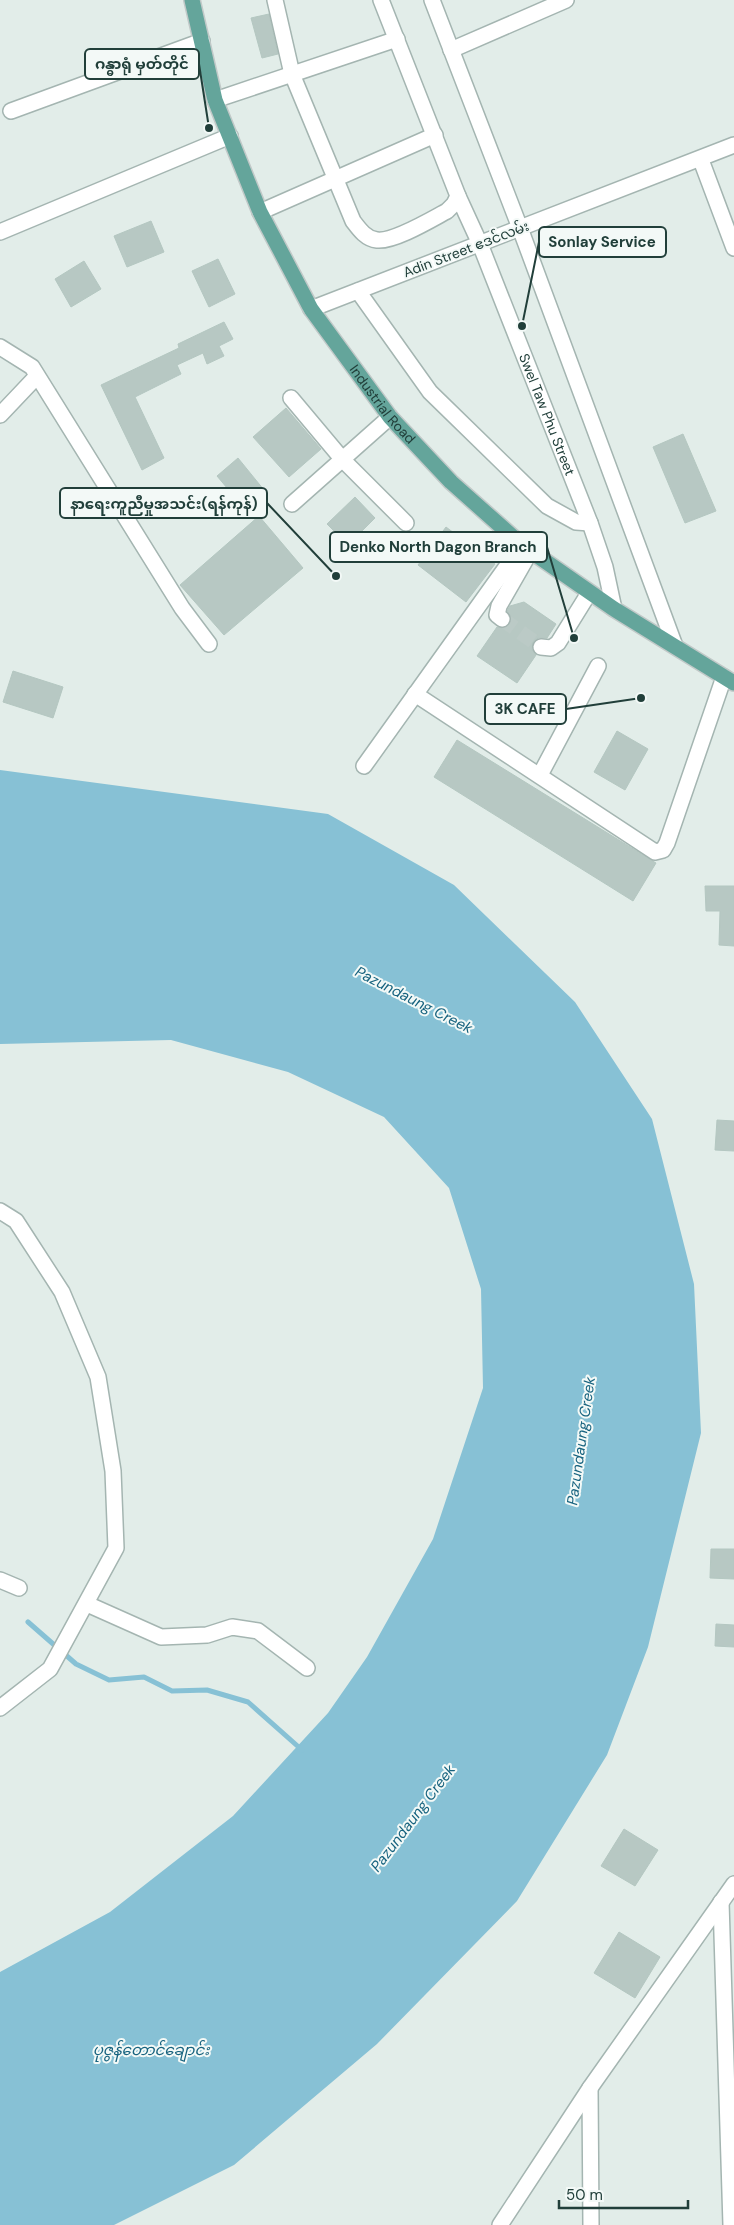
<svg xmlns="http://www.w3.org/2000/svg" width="734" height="2225" font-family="'DM Sans','Noto Sans Myanmar',sans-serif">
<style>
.water{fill:#87c1d5}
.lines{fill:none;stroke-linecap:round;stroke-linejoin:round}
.stream{stroke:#87c1d5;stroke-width:5}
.building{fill:#b7c8c3;stroke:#b4c7c1}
.minor-tunnel{stroke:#bbcac6;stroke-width:15;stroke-dasharray:15 8;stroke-linecap:butt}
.minor-casing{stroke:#a4b5b1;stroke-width:18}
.major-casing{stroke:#c1c9c8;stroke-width:18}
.minor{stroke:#fff;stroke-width:15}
.major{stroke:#64a59b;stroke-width:15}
.labels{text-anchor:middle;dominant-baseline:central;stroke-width:4;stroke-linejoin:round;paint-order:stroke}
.street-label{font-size:14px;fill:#213f3a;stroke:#f3f9f7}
.water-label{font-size:15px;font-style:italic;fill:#17637f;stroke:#f3f9f7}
.leader{fill:none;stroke:#213f3a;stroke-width:2}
.callout-dot{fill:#213f3a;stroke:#f3f9f7;stroke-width:2}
.callout{fill:#f3f9f7;stroke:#213f3a;stroke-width:2}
.callout-label{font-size:15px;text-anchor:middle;font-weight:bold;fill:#213f3a}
</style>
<rect width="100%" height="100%" fill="#e2ede9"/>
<path class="water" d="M0,770l328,44 126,71 121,117 77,117 42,165 7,149 -53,214 -41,108 -90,146 -140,143 -143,121 -120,60h-114v-253l110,-60 123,-96 95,-103 39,-56 66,-118 50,-151 -2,-99 -32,-101 -65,-71 -96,-45 -117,-32 -171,4z"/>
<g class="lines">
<path class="stream" d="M28,1622l48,42 33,16 35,-3 28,14 35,-1 41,12 54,48"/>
</g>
<path class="building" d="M269,14l9,40 -16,4 -11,-40z
M151,221l13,31 -37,15 -13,-31z
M218,259l17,35 -26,13 -17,-36z
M84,261l17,28 -30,18 -16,-28z
M224,322l9,17 -14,7 5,10 -17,8 -4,-11 -26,12 4,9 -46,23 29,61 -22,12 -41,-85 78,-37 -1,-4z
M286,408l35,41 -32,28 -36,-40z
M683,434l33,77 -31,12 -32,-76z
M238,458l26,32 -21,17 -26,-31z
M355,497l20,21 -27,27 -21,-21z
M259,516l44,52 -79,67 -44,-50z
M446,527l49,37 -29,38 -48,-37z
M524,602l32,22 -9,14h-9l-5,4 -1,8 4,5 -19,28 -40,-27 20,-29 8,1 5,-4 1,-8 -4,-5 3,-5z
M13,671l50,16 -10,31 -50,-16z
M617,731l31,18 -23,41 -31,-18z
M457,740l199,123 -23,38 -199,-124z
M705,886h29v60l-15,-1 1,-34h-14z
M717,1120l17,1v30l-19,-1z
M711,1549h23v30l-24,-1z
M716,1624l18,1v22l-19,-1z
M624,1829l34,21 -23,36 -34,-20z
M619,1932l41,25 -25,41 -41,-25z"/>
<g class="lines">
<path class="minor-tunnel" d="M502,619l39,28"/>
<g class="minor-casing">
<g id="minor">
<path d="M275,0l17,74 61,147c6,8 13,18 24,19 17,2 55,-21 70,-29l7,-7 4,-8 -77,-196"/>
<path d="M432,0l88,228 155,418"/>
<path d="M451,50l115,-50"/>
<path d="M215,100l182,-61"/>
<path d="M11,111l191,-70"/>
<path d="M701,160l33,88"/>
<path id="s1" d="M458,196l22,48 110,279 15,44 9,42"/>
<path d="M260,212l175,-77"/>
<path d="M0,232l230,-96"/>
<path d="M358,291l72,101 117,114 29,16 14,1"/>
<path d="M311,309l423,-164"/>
<path d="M0,347l32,20 150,241 27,36"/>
<path d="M291,398l52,62 63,63"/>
<path d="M0,415l37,-39"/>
<path d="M292,504l98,-87"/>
<path d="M502,619l-5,-4 2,-9 31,-54"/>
<path d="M541,647l10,1 7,-5 31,-50"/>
<path d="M415,694l240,158 8,-2 4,-7 57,-166"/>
<path d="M364,766l158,-221"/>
<path d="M540,775l58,-109"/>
<path d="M0,1211l16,10 46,71 36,85 15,94 3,77 -66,121 -50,39"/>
<path d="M0,1580l19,8"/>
<path d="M87,1604l74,33 46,-2 25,-8 26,4 49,37"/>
<path d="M721,1902l10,323"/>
<path d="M590,2088l1,137"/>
<path d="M500,2225l90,-137 144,-204"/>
</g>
</g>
<g class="major-casing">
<g id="major">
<path id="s2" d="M192,0l23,100 45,112 51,97 79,108 61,65 71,63 92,64 120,74"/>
</g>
</g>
<use href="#minor" class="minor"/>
<use href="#major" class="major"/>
</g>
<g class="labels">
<g class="street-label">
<text transform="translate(466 249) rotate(-21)">Adin Street ဧဒင်လမ်း</text>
<text stroke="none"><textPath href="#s2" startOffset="452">Industrial Road</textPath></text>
<text stroke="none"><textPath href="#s1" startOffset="236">Swel Taw Phu Street</textPath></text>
</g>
<g class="water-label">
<text transform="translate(414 1000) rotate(27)">Pazundaung Creek</text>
<text transform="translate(581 1441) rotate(-82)">Pazundaung Creek</text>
<text transform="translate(413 1818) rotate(-53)">Pazundaung Creek</text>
<text x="151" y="2050">ပုဇွန်တောင်ချောင်း</text>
</g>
</g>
<path class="leader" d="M209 128L199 64M522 326L539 242M336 576L267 503M574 638L547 547M641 698L566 709"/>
<g class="callout-dot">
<circle cx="209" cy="128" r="5"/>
<circle cx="522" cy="326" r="5"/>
<circle cx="336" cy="576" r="5"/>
<circle cx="574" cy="638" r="5"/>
<circle cx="641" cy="698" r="5"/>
</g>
<g class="callout">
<rect x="85" y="49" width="114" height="30" rx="5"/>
<rect x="539" y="227" width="127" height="30" rx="5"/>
<rect x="60" y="488" width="207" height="30" rx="5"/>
<rect x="330" y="532" width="217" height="30" rx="5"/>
<rect x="485" y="694" width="81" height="30" rx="5"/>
</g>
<g class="callout-label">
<text x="142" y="69">ဂန္ဓာရုံ မှတ်တိုင်</text>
<text x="602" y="247">Sonlay Service</text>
<text x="164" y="509">နာရေးကူညီမှုအသင်း(ရန်ကုန်)</text>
<text x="438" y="552">Denko North Dagon Branch</text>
<text x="525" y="714">3K CAFE</text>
</g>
<path d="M559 2200v8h129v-8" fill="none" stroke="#213f3a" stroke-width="2.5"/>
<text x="566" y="2200" font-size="15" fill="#213f3a" stroke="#f3f9f7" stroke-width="4" paint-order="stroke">50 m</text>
</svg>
